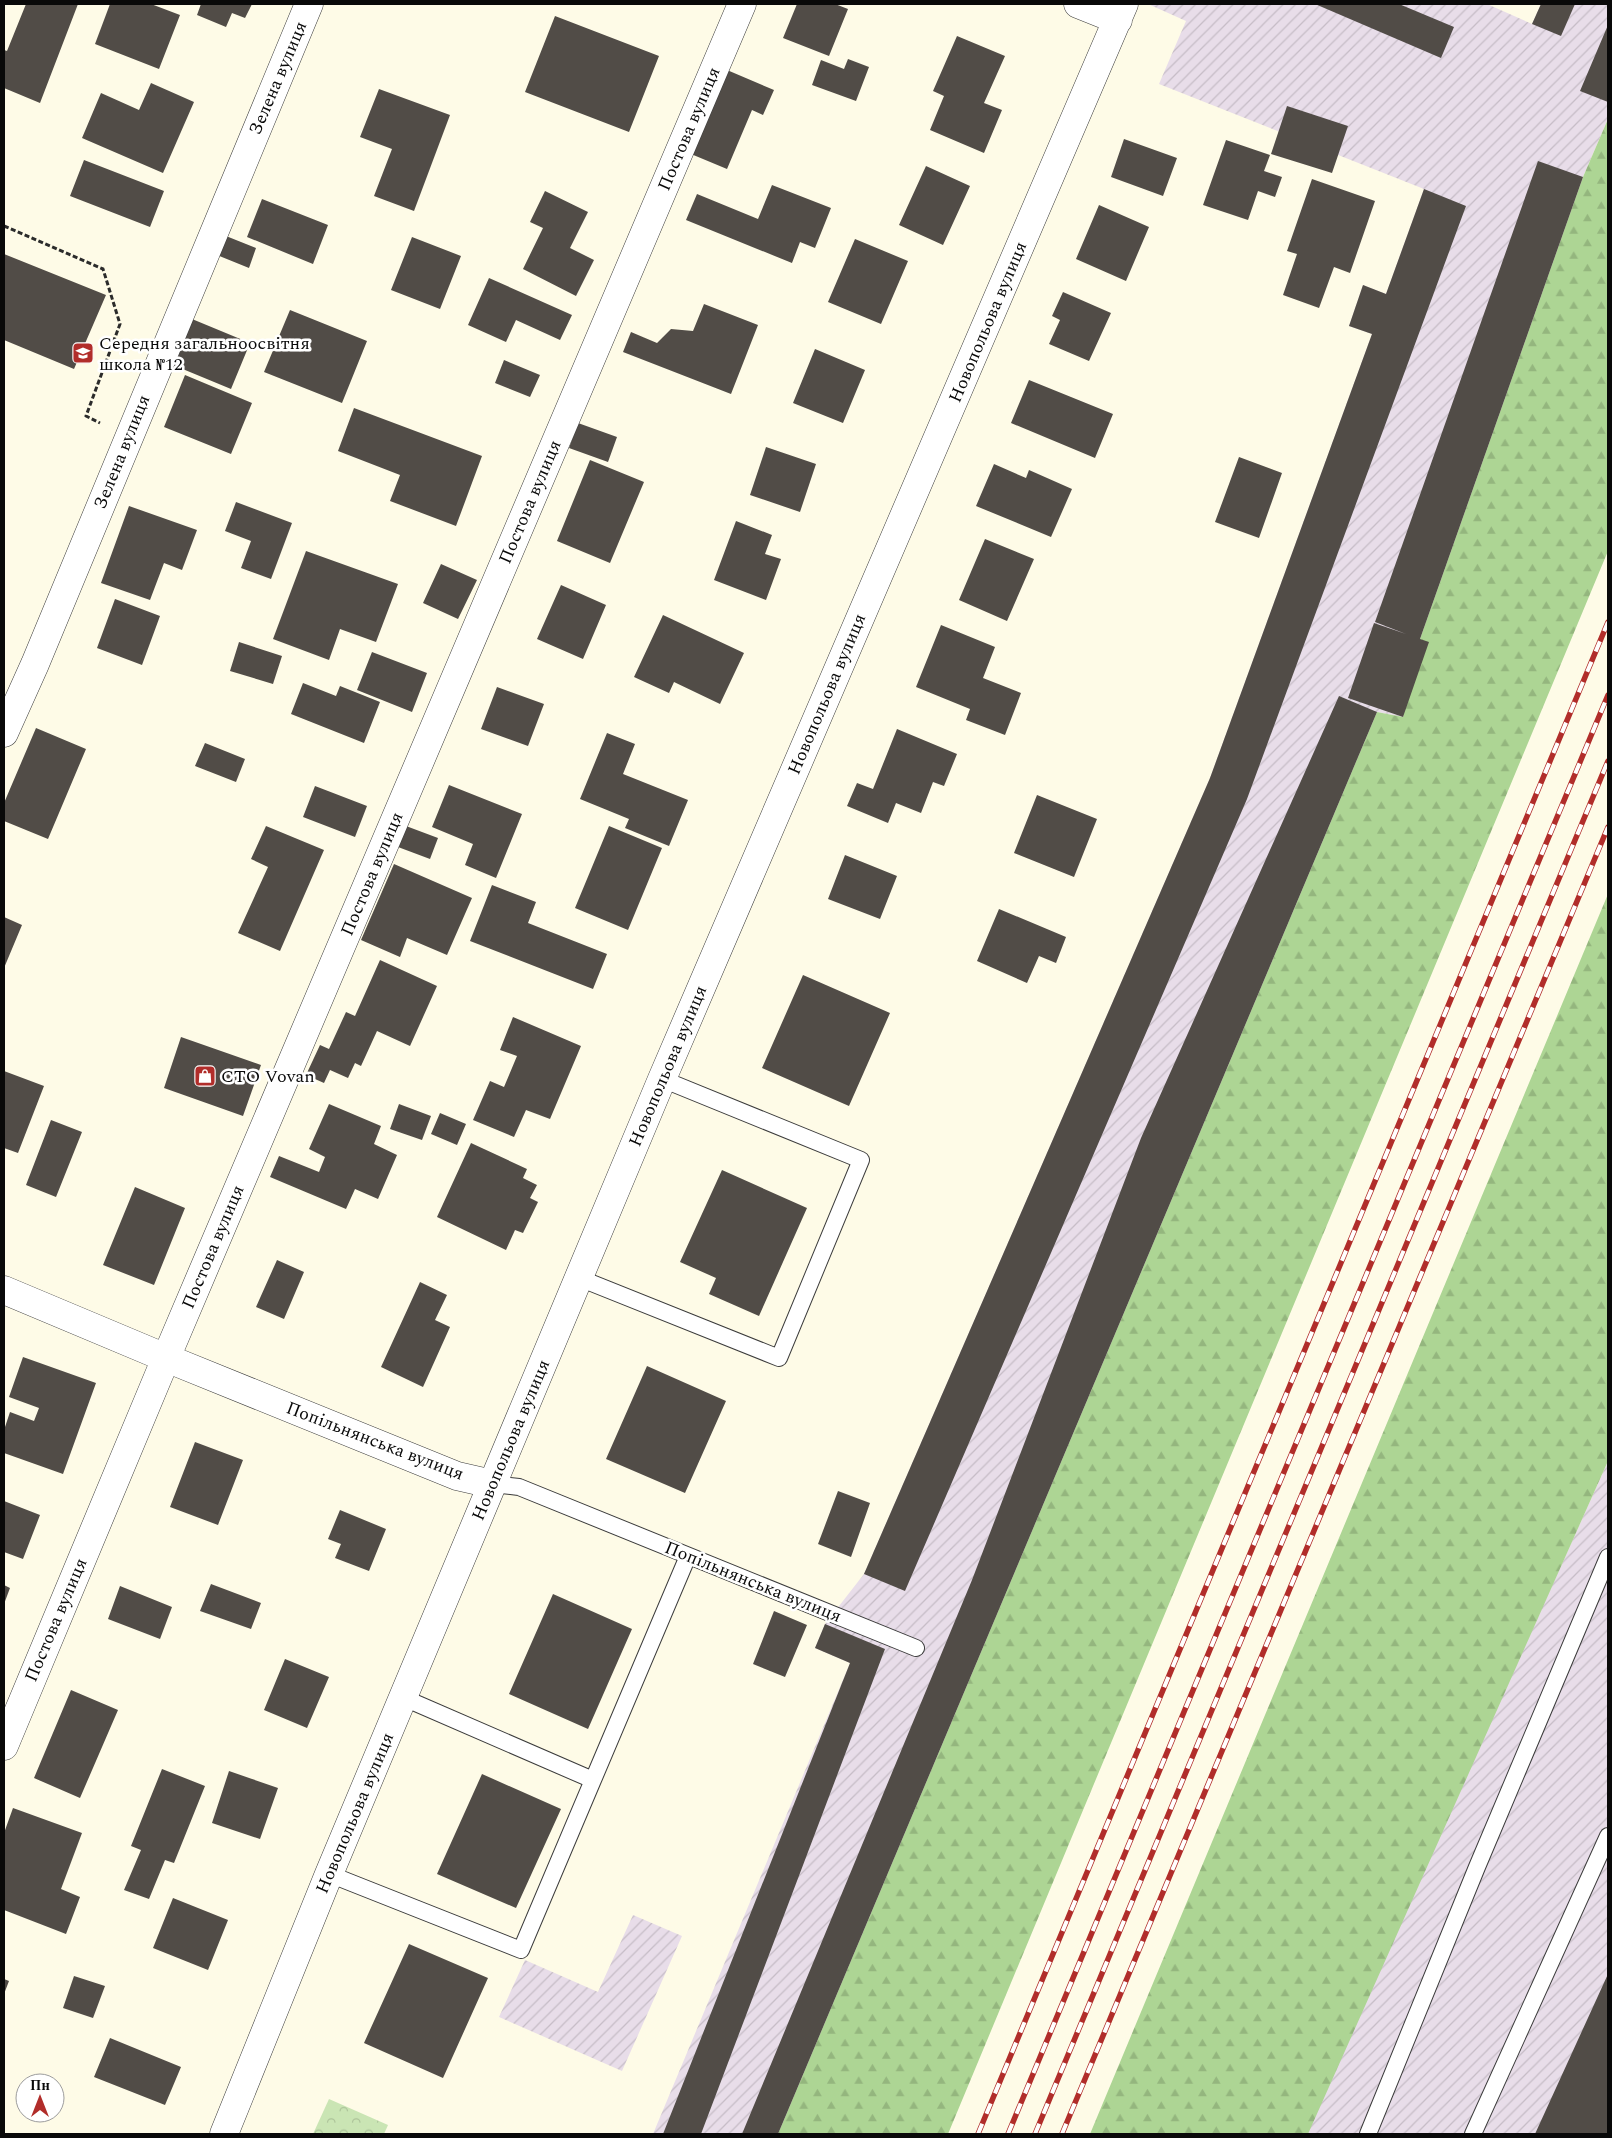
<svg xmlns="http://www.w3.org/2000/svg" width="1612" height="2138" font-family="Spectral,serif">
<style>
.industrial{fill:url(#industrial-furrows)}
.forest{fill:url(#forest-firs)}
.park{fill:url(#park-crowns)}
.building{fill:#514c47}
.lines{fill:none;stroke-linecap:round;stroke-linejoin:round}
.lane-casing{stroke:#3c3c3c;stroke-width:18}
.street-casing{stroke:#3c3c3c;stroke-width:29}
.path{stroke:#2b2b2b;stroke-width:3;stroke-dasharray:5 2.5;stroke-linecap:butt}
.lane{stroke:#fff;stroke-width:16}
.street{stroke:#fff;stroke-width:28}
.rail-casing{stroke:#b12d2a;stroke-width:5.5}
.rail{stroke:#fff;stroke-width:4;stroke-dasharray:11;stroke-linecap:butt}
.labels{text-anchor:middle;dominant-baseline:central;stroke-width:5;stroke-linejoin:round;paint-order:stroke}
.street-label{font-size:18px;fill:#090909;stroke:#fff}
.poi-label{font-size:18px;fill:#090909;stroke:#fff;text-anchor:start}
</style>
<defs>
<pattern id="industrial-furrows" width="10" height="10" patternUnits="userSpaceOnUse" patternTransform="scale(1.25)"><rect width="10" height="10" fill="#e8dde9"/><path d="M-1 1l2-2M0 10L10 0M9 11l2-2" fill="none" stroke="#c6bcc6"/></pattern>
<pattern id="forest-firs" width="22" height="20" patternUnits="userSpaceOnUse" patternTransform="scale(1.25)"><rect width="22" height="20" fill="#add594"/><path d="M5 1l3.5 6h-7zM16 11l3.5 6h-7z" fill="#94b67e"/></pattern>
<pattern id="park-crowns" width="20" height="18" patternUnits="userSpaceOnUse" patternTransform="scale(1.25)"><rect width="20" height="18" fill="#cae5b4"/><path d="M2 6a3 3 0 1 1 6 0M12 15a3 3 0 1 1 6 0" fill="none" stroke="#acc399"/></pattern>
</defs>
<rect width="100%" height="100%" fill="#fefbe7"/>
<path class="industrial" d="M1148,4h339l45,20 9,-20h67v115l-25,58 -163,462 -17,78 -26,-5 -599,1422h-125l197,-471 -35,-15 10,-24 39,-50 346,-796 162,-444 -23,-8 14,-41 23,9 38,-105 -265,-105 27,-63z
M1608,1461v673h-302z
M633,1915l49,21 -60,135 -123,-54 26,-57 73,32z"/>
<path class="forest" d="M1608,119v432l-660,1583h-170l599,-1422 26,5 17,-78 163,-462z
M1608,894v567l-300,673h-218z"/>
<path class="park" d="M329,2099l59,26 -4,9h-71z"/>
<path class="building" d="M26,4h52l-38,99 -36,-15v-38l3,1z
M110,4h41l29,11 -21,54 -64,-25z
M201,4h51l-7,14 -13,-5 -6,14 -29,-12z
M797,4h38l13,5 -19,47 -46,-18z
M1315,4h84l55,23 -13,31z
M1541,4h34l-14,32 -29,-12z
M555,16l104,40 -30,76 -104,-40z
M1608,25v77l-28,-11z
M957,36l48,20 -21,47 18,7 -18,43 -54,-23 14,-34 -11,-5z
M848,59l21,8 -13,34 -44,-16 9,-25 23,9z
M727,70l47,20 -11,25 -11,-5 -25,59 -36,-15z
M151,83l43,19 -31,71 -81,-35 19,-45 38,17z
M379,89l71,26 -36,96 -40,-15 18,-47 -32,-12z
M1287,106l61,20 -16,47 -61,-19z
M1124,139l53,19 -14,38 -52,-19z
M1226,140l44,15 -6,16 18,6 -7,20 -17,-6 -10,29 -45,-15z
M84,160l80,31 -14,36 -80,-31z
M1538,161l45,16 -163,462 9,3 -26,75 -55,-19 26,-75 32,11 -31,-12z
M926,166l44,20 -27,59 -44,-20z
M1312,179l63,22 -25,72 -16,-6 -15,41 -36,-13 14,-41 -10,-3z
M772,185l59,23 -16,40 -15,-6 -8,21 -106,-43 11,-26 61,25z
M1424,189l42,17 -219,593 -342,792 -41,-17 346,-796 162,-444 -23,-8 14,-41 23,9z
M545,191l43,21 -18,36 24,12 -18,36 -53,-27 20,-41 -13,-6z
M262,199l66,26 -15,39 -66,-27z
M1099,205l50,22 -23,54 -50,-22z
M221,234l35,14 -7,20 -37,-15z
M412,237l49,19 -21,53 -49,-19z
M855,239l53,22 -27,63 -53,-22z
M4,254l102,41 -32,74 -70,-29z
M489,278l83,37 -12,25 -44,-20 -10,22 -38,-17z
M1063,292l48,21 -22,48 -40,-17 11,-24 -8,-4z
M704,304l54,21 -27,69 -108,-42 8,-20 26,11 14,-14 22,2z
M290,310l77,31 -25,62 -78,-31z
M192,319l58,24 -19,46 -58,-24z
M815,349l50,21 -22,53 -50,-20z
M504,360l36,15 -10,22 -35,-14z
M185,375l67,28 -21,51 -67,-27z
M1029,380l84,34 -18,44 -84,-35z
M354,408l128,48 -26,70 -66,-25 10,-26 -62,-24z
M578,423l39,14 -9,25 -39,-14z
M766,447l50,17 -16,48 -50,-17z
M1239,457l43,16 -23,65 -44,-16z
M590,460l54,22 -34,81 -53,-22z
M994,464l32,14 3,-8 43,19 -21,48 -75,-31z
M236,502l56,21 -21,56 -30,-11 10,-27 -26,-10z
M129,506l68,24 -15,40 -18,-7 -14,37 -49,-17z
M736,521l36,14 -7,19 16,5 -15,41 -52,-20z
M985,539l49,20 -27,62 -48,-21z
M306,551l92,33 -22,58 -36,-13 -11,31 -56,-21z
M441,564l36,16 -19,39 -35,-16z
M561,585l45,20 -23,54 -46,-20z
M115,599l45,17 -18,49 -45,-17z
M663,615l81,38 -24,51 -46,-22 -5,11 -35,-16z
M941,625l54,22 -12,31 38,15 -16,42 -39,-15 4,-11 -54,-22z
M239,642l43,14 -9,28 -43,-13z
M372,652l55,21 -15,39 -55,-22z
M303,683l33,13 4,-10 40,16 -16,41 -73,-29z
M497,687l47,17 -16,42 -47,-17z
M1339,696l38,16 -599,1422h-36l230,-554 169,-442z
M36,728l50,21 -38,90 -44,-18v-18z
M897,729l60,25 -13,32 -11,-4 -12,31 -25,-10 -8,20 -41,-17 10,-23 16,6z
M607,733l28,11 -12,30 65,26 -19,46 -44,-18 4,-9 -49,-20z
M205,743l40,16 -9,23 -41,-16z
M449,785l73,29 -26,64 -31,-13 8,-21 -41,-17z
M315,786l52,20 -12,31 -52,-20z
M1037,795l60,24 -23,58 -60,-24z
M266,826l58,24 -44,101 -42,-18 30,-66 -17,-8z
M406,826l32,12 -8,21 -32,-12z
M609,826l53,22 -34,82 -53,-22z
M845,855l52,21 -17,43 -52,-20z
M394,864l78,34 -25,57 -40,-17 -7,19 -39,-17z
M492,885l44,17 -8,21 79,31 -14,35 -123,-48z
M999,909l67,28 -10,26 -17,-7 -12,27 -50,-22z
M4,917l18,8 -18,43z
M380,960l57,26 -27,60 -33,-15 -16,35 -6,-3 -7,15 -18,-8 -6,13 -18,-8 14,-30 9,4 17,-37 9,4z
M803,975l87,38 -41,93 -87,-38z
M513,1017l68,29 -31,73 -24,-9 -12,27 -41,-17 17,-39 14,6 13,-31 -17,-6z
M181,1037l80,28 -18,51 -79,-28z
M4,1071l40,15 -26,67 -14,-5z
M329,1104l52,22 -7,18 23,11 -19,44 -23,-10 -9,20 -76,-32 9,-21 40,16 6,-15 -16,-8z
M399,1104l32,12 -9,24 -32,-11z
M440,1113l26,11 -9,21 -26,-11z
M51,1120l31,12 -26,65 -30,-12z
M471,1143l56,26 -4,9 14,7 -7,13 8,4 -15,31 -8,-3 -9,20 -69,-33z
M722,1170l85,38 -48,108 -50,-22 7,-16 -36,-16z
M135,1187l50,21 -31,77 -51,-20z
M277,1260l27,12 -20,47 -28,-12z
M420,1282l27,13 -12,25 15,7 -27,60 -42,-20z
M23,1357l73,26 -33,91 -59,-21v-23l6,-18 24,9 5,-13 -30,-11z
M647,1366l79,35 -41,92 -79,-34z
M195,1442l48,18 -25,65 -48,-18z
M838,1491l32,12 -19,54 -33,-13z
M4,1501l36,14 -17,44 -19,-7z
M340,1510l46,19 -17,42 -34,-13 6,-14 -13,-5z
M211,1584l50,19 -10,26 -51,-18z
M4,1585l6,3 -6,16z
M120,1586l52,21 -12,32 -52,-20z
M553,1594l79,35 -44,100 -79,-35z
M774,1611l33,14 -22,52 -32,-13z
M825,1624l60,25 -184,485h-38l187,-471 -35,-15z
M285,1659l44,18 -22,51 -43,-18z
M71,1690l47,20 -38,88 -46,-20z
M162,1769l43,17 -31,77 -9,-3 -16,39 -25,-9 17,-40 -10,-4z
M229,1771l49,17 -18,51 -48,-16z
M482,1774l79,35 -45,99 -79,-34z
M13,1808l69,25 -21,56 19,8 -14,37 -62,-24v-77z
M173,1898l55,22 -20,50 -55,-22z
M409,1944l79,34 -45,100 -79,-35z
M1608,1974v160h-73z
M74,1976l31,10 -12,32 -30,-10z
M4,1979l5,2 -5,13z
M110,2038l71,29 -16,38 -71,-28z"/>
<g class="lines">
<g class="lane-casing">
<path id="lane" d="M579,1278l200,80 82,-198 -199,-81
M492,1484l27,3 397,161
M593,1780l95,-224
M329,1874l192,76 72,-170 -189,-82
M1368,2134l109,-267 131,-310
M1473,2134l135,-298"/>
</g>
<g class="street-casing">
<path id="street" d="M1078,4l40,16
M4,733l31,-69 274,-660
M4,1290l162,68 291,118 35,8
M4,1746l162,-388 576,-1354
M224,2134l105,-260 333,-795 462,-1075"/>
</g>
<path class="path" d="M4,226l99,43 17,55 -34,92 14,7"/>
<use href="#lane" class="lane"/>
<use href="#street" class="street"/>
<g class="rail-casing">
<path id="rail" d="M978,2134l630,-1512
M1008,2134l600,-1439
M1035,2134l573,-1373
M1062,2134l546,-1307"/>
</g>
<use href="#rail" class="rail"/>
</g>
<defs>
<g id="school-square" transform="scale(1.125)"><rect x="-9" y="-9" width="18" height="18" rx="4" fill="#b12d2a" stroke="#fff"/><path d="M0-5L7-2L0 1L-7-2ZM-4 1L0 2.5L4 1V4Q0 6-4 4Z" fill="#fff"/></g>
<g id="shop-square" transform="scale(1.125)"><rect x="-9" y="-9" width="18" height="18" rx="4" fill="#b12d2a" stroke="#fff"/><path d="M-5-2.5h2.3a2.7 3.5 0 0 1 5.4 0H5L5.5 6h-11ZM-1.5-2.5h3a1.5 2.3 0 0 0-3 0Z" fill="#fff"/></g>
</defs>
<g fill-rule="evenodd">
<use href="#school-square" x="83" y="353"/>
<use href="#shop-square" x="205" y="1076"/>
</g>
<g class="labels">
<g class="street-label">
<text transform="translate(278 78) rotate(-67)">Зелена вулиця</text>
<text transform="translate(689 129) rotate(-67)">Постова вулиця</text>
<text transform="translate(988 322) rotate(-67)">Новопольова вулиця</text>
<text transform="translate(122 452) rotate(-68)">Зелена вулиця</text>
<text transform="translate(530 502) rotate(-67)">Постова вулиця</text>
<text transform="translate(827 694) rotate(-67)">Новопольова вулиця</text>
<text transform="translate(372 874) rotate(-67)">Постова вулиця</text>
<text transform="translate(668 1066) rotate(-67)">Новопольова вулиця</text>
<text transform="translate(213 1247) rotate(-67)">Постова вулиця</text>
<text transform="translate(511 1440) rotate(-67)">Новопольова вулиця</text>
<text transform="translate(375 1441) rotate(21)">Попільнянська вулиця</text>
<text transform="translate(753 1582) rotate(22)">Попільнянська вулиця</text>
<text transform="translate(56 1620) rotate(-67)">Постова вулиця</text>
<text transform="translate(355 1813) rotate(-67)">Новопольова вулиця</text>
</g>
<g class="poi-label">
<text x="99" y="343">Середня загальноосвітня<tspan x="99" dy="21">школа №12</tspan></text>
<text x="221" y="1076">СТО Vovan</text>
</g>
</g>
<rect width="1612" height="2138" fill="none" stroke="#090909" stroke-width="10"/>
<g transform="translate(40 2098)"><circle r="24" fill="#ffffff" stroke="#9d9d9d"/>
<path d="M0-4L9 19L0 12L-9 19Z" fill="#b12d2a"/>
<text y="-8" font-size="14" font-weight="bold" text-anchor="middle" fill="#090909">Пн</text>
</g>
</svg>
